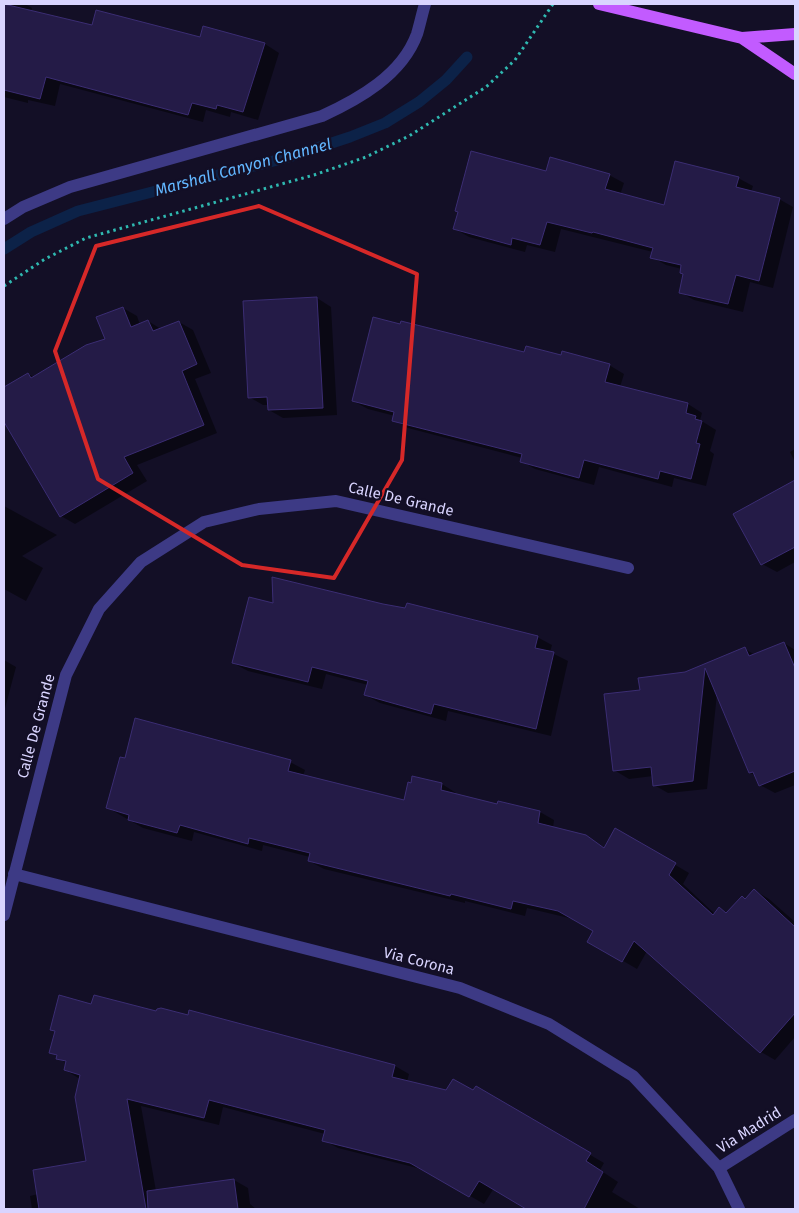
<svg xmlns="http://www.w3.org/2000/svg" width="799" height="1213" font-family="'Fira Sans',sans-serif">
<style>
.shadow{fill:#0007}
.lines{fill:none;stroke-linecap:round;stroke-linejoin:round}
.stream{stroke:#0c2248;stroke-width:11}
.building{fill:#241b47;stroke:#3b2d73}
.path{stroke:#2fb8b0;stroke-width:3;stroke-dasharray:2.5 4;stroke-linecap:butt}
.service{stroke:#3d3a85;stroke-width:12}
.minor{stroke:#3d3a85;stroke-width:12}
.primary{stroke:#c25bff;stroke-width:12}
.marked{fill:none;stroke:#d62828;stroke-width:4;stroke-linejoin:round}
.labels{text-anchor:middle;dominant-baseline:central;stroke-width:4.5;stroke-linejoin:round;paint-order:stroke}
.street-label{font-size:15px;fill:#d9d4ff;stroke:#130f26}
.water-label{font-size:16px;font-style:italic;fill:#62b6ff;stroke:#130f26}
</style>
<rect width="100%" height="100%" fill="#130f26"/>
<path class="shadow" d="M4,4h21l7,4 -1,3 62,16 108,12 3,-11 61,16 14,9 -21,67 -27,-8 -1,5 -24,-7 -3,12 -143,-38 -5,22 -27,-6v3l-24,-6z
M547,172l62,3 15,8 -4,12 44,12 74,-29 15,8 -2,6 28,7 14,8 -20,81 -23,-6 -7,30 -49,-12 -14,-8 4,-17 -2,-6 -16,-4 -14,-8 1,-5 -92,-23 -6,23 -28,-7 -2,7 -56,-15 -14,-8 4,-16 -3,-2z
M317,298l14,9 6,108 -54,3 -14,-8v-5h-6l-14,-8z
M123,308l14,8 3,9 8,-4 13,8 18,-7 14,8 18,43 -16,6 22,54 -80,32 10,16 -72,43 -14,-8 -57,-96v-32l24,-14 6,3 73,-37z
M525,354l37,3 47,8 15,9 -4,13 68,17 14,9 -2,7 16,10 -6,21 4,3 -8,32 -32,-8 -2,9 -73,-20 -5,18 -59,-16 -14,-8 1,-3 -114,-30 -14,-8 1,-4 -27,-7 -15,-8z
M795,449v13l-5,-10z
M795,481v81l-18,10 -15,-8 -27,-50z
M4,506l53,29 -35,21 21,12 -17,33 -22,-12z
M274,605h109l154,32 15,8 -2,7 18,9 -17,75 -103,-25 -2,10 -66,-18 -15,-8 3,-10 -42,-11 -4,15 -74,-18 -15,-8z
M784,643l11,7v135l-20,8 -15,-8 -3,-9 -7,-3 -33,-79 -10,95 -39,4 -14,-8 -1,-9 -24,3 -15,-9 27,-79 104,-42 10,6z
M4,660l12,7 -12,45z
M290,762l15,8 -2,6 102,26 37,-18 14,9 -1,2 43,11 1,-4 41,10 14,8 -1,8 33,8 19,12 11,-18 73,43 -6,11 32,30 5,-5 8,4 26,-23 15,9 26,23v115l-20,23 -14,-8 -114,-101 -10,18 -48,-28 6,-10 -22,-12 -46,-11 -2,8 -60,-15v2l-141,-34 -15,-8 1,-4 -47,-12 -1,6 -68,-19 -2,9 -49,-13 -35,-20z
M92,1005l65,8 238,53 14,8 -2,8 40,10h26l3,-4 128,75 -4,7 18,12 -6,10 28,17h-112l-34,-21 -10,16 -59,-34 -87,-22 -15,-8 2,-6 -102,-27 -4,18 -78,-19 15,85 78,-11 14,8 2,16 6,5h-224l-2,-13 8,-2 49,-32 -7,-83 -15,-9 2,-6 -16,-12 5,-20 -4,-3z"/>
<g class="lines">
<path class="stream" d="M4,249l27,-17 47,-21 211,-54 61,-20 35,-14 34,-21 27,-22 21,-23"/>
</g>
<path class="building" d="M4,4l88,21 4,-15 104,27 3,-11 62,17 -22,69 -26,-7 -1,4 -24,-6 -4,12 -142,-38 -6,22 -36,-9z
M471,151l75,20 4,-14 60,17 -5,15 59,16 11,-44 64,16 -3,10 44,11 -21,83 -23,-6 -8,29 -49,-11 4,-19 -3,-1 1,-8 -31,-7 3,-10 -60,-16 -1,1 -45,-11 -7,23 -28,-7 -1,7 -58,-16 5,-17 -3,-1z
M317,297l6,111 -55,2 -1,-13 -19,1 -5,-97z
M123,307l8,20 17,-7 5,11 26,-10 18,43 -15,7 22,54 -80,32 9,16 -73,44 -56,-95v-35l24,-14 3,5 55,-33 19,-6 -9,-22z
M373,317l27,7 1,-3 123,31 2,-6 35,9 1,-4 48,13 -5,18 83,21 -2,10 10,3 -1,3 7,2 -6,22 4,1 -9,35 -31,-8 -2,8 -74,-19 -5,18 -59,-16 2,-8 -130,-33 2,-9 -42,-11z
M795,480v67l-34,18 -28,-51z
M272,577l111,27 22,4 2,-5 131,33 -3,12 19,4 -18,77 -102,-25 -3,10 -67,-19 4,-14 -56,-14 -4,15 -76,-19 17,-66 24,6z
M784,642l11,26v103l-36,15 -6,-14 -4,1 -44,-105 -12,113 -40,5 -2,-19 -38,4 -9,-77 36,-4 -2,-12 47,-6 60,-25 4,9z
M135,718l156,42 -3,11 116,29 4,-18 3,1 1,-7 30,7 -1,7 56,14 1,-3 42,10 -2,12 48,12 18,13 11,-20 61,35 -7,12 44,40 6,-8 7,6 16,-17 3,3 9,-10 41,38v86l-35,40 -126,-112 -12,21 -35,-20 6,-11 -35,-20 -45,-10 -2,8 -60,-15 -1,2 -142,-35 2,-8 -61,-15 -1,6 -68,-19 -3,8 -49,-13 1,-5 -23,-7 14,-51 5,1z
M59,995l32,9 3,-9 62,16 1,-2 4,-1 27,7 1,-5 206,55 -3,12 54,13 7,-11 20,11 3,-4 115,67 -5,8 17,11 -19,37h-58l-47,-28 -10,16 -59,-34 -88,-22 3,-11 -116,-30 -5,18 -77,-19 19,110h-107l-6,-39 53,-9 -11,-64 5,-22 -16,-5 2,-9 -10,-2 1,-4 -8,-2 6,-22 -5,-1z
M234,1179l4,30h-90l-1,-18z"/>
<g class="lines">
<path class="path" d="M4,286l41,-27 41,-21 228,-63 52,-18 43,-21 77,-49 29,-27 38,-56"/>
<path class="service" d="M4,219l19,-12 47,-20 252,-71c37,-17 80,-41 95,-82 3,-10 5,-20 8,-30"/>
<path class="minor" d="M14,874l446,114 89,36 84,52 86,92 20,41
M4,915l62,-240 33,-66 42,-47 63,-40 55,-13 77,-8 292,67
M719,1168l76,-48"/>
<path class="primary" d="M599,4l143,34 53,-4
M742,38l53,36"/>
</g>
<path class="marked" d="M259,206l158,68 -15,186 -68,118 -92,-13 -144,-86 -43,-128 41,-105z"/>
<g class="labels">
<g class="street-label">
<text transform="translate(401 499) rotate(13)">Calle De Grande</text>
<text transform="translate(36 726) rotate(-75)">Calle De Grande</text>
<text transform="translate(419 961) rotate(14)">Via Corona</text>
<text transform="translate(749 1130) rotate(-32)">Via Madrid</text>
</g>
<g class="water-label">
<text transform="translate(243 167) rotate(-15)">Marshall Canyon Channel</text>
</g>
</g>
<rect width="799" height="1213" fill="none" stroke="#d9d4ff" stroke-width="10"/>
</svg>
